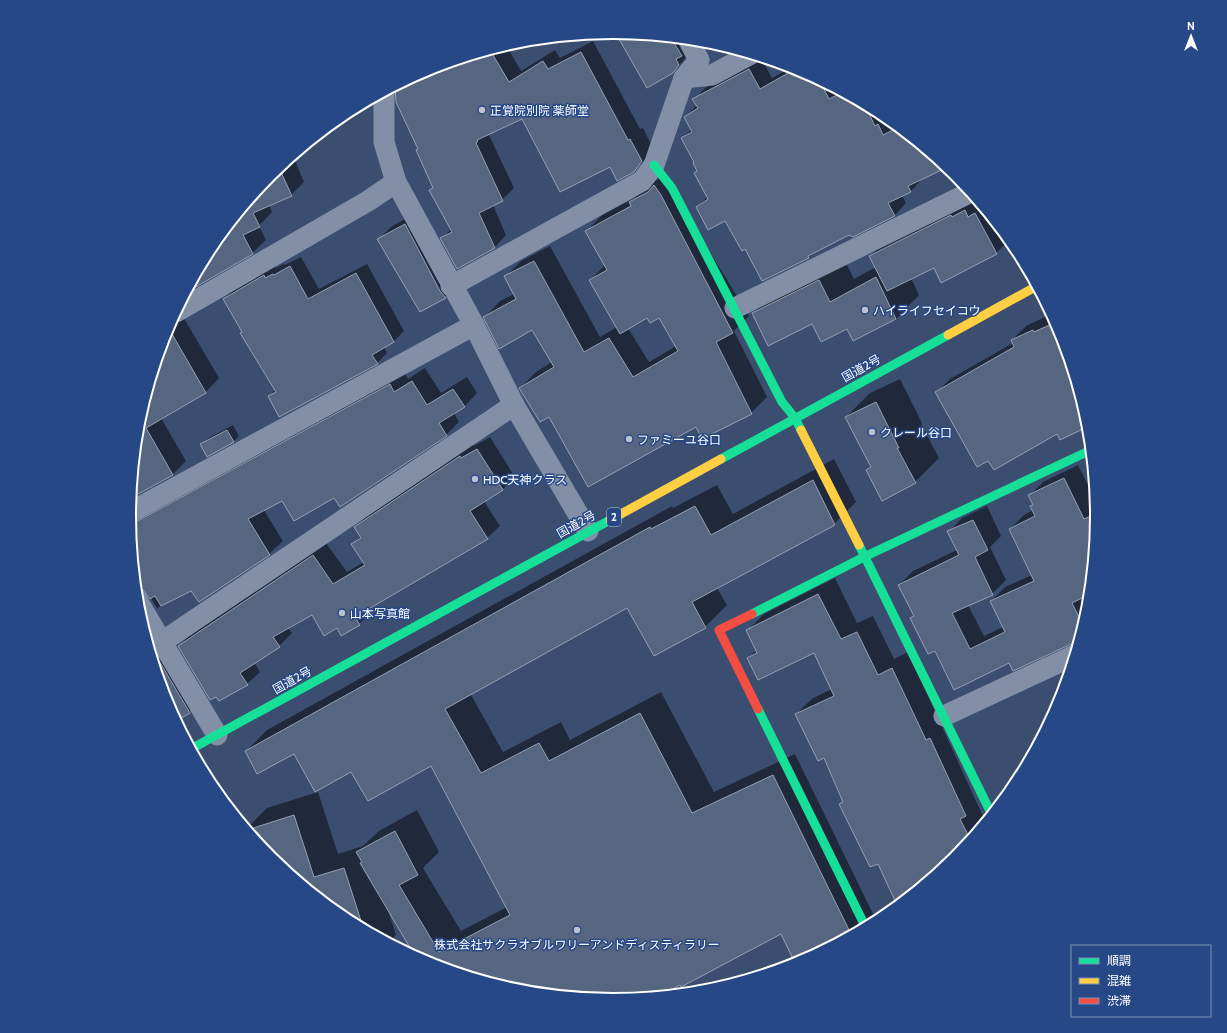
<svg xmlns="http://www.w3.org/2000/svg" width="1227" height="1033" font-family="Cabin,'Noto Sans JP',sans-serif">
  <style>
    .shadow { fill: #0007; fill-rule: evenodd }
    .building { fill: #576680; stroke: #96a0b4 }
    .lines { fill: none; stroke-linecap: round; stroke-linejoin: round }
    .street { stroke: #838fa6; stroke-width: 21 }
    .fast { stroke: #16e098; stroke-width: 9 }
    .slow { stroke: #ffcf43; stroke-width: 9 }
    .jam { stroke: #f24e42; stroke-width: 9 }
    .poi-dot { fill: #bbc1cd; stroke: #264886; stroke-width: 1.5 }
    .labels { text-anchor: middle; dominant-baseline: central; stroke-width: 3; stroke-linejoin: round; paint-order: stroke }
    .shield { fill: #264886; stroke: #bec8db; stroke-width: 1 }
    .shield-label { font-size: 11px; font-weight: bold; fill: #fff }
    .poi-label { font-size: 12px; fill: #fff; stroke: #264886; text-anchor: start }
    .street-label { font-size: 12px; fill: #fff; stroke: #264886 }
    .rim { fill: none; stroke: #fff; stroke-width: 2 }
  </style>
  <rect width="100%" height="100%" fill="#3c4e70"/>
  <g class="shadow">
    <path d="M617 32 691 40 690 53 673 72Z"/>
    <path d="M593 41 640 129 643 128 653 148 646 159 633 171 610 166 522 117 488 133 514 188 502 200 493 205 506 235 495 247 442 239 451 229 431 190 434 187 419 149 397 102 395 87 428 69 506 45 521 71 555 50 560 58Z"/>
    <path d="M761 58 772 78 792 67 799 69 883 114 947 166 922 179 911 191 902 195 906 203 895 215 859 233 857 230 815 251 808 258 746 247 725 219 697 207 708 196 695 173 698 170 695 161 682 138 692 129 685 117 697 105 694 100 705 88Z"/>
    <path d="M293 156 304 182 291 195 269 205 272 212 259 226 266 240 252 253 195 286 193 281 211 247 271 174Z"/>
    <path d="M664 176 749 316 734 331 767 397 751 413 696 425 549 416 520 388 536 372 552 362 533 328 485 317 500 301 514 294 505 277 521 261 550 246 600 337 617 327 590 280 605 265 587 231 602 215 635 198 646 186ZM647 316H660L676 346 649 362 628 328Z"/>
    <path d="M976 199 979 206 982 205 1001 229 1008 242 996 253 934 266 911 278 919 295 896 319 848 328 753 313 776 290 843 257 854 279 876 267 870 256 882 244Z"/>
    <path d="M417 212 457 285 445 297 379 239 391 227Z"/>
    <path d="M301 257 319 289 367 264 404 331 394 341 384 347 387 353 377 363 269 396 275 390 224 299 235 288 274 266 276 268 284 264 285 265Z"/>
    <path d="M178 308 219 378 206 392 161 418 186 461 172 475 131 497 138 422 166 331Z"/>
    <path d="M1047 316 1048 319 1053 317 1061 331 1089 422 1082 428 1057 433 989 460 936 393 950 379 1013 343 1012 340 1026 326Z"/>
    <path d="M425 368 441 393 467 377 477 393 464 407 454 413 459 422 446 435 334 496 282 500 264 510 283 541 269 554 192 589 157 608 148 593 135 580 129 516 404 372 408 379Z"/>
    <path d="M900 379 922 423 921 424 939 458 915 482 867 470 872 466 846 417 870 393Z"/>
    <path d="M233 425 239 436 233 442 201 444 207 439Z"/>
    <path d="M490 437 515 477 502 490 484 501 500 526 487 538 370 608 372 611 359 624 337 627 312 614 288 628 292 633 279 646 254 662 260 672 247 684 179 646 192 633 326 543 347 572 364 562 353 544 361 536 355 527 368 515 473 444 474 446Z"/>
    <path d="M834 459 856 502 834 524 717 588 727 605 705 627 655 655 628 607 470 693 503 752 561 722 570 740 661 692 714 792 795 754 877 922 823 951 821 947 781 933 657 997 613 1001 519 992 428 964 412 956 415 954 388 910 396 935 388 943 344 919 271 859 246 829 267 808 318 792 338 854 363 846 379 831 417 810 439 852 423 868 461 931 507 907 432 765 352 770 295 752 246 751 267 730 672 506 673 508 717 485 733 514Z"/>
    <path d="M1078 465 1097 503 1098 517 1090 593 1089 594 1090 597 1089 611 1080 639 1010 662 935 649 911 618 914 615 899 585 913 571 957 550 949 532 962 518 987 506 1001 536 990 547 1006 580 992 594 968 605 984 636 1003 627 991 601 1005 587 1032 575 1010 529 1024 515 1033 510 1031 506 1033 505 1029 496 1043 482Z"/>
    <path d="M835 578 857 623 873 616 894 659 908 652 986 823 956 859 899 906 879 863 840 804 844 801 824 757 796 714 813 698 832 689 814 651 748 658 757 650 747 631 764 614Z"/>
    <path d="M142 623 203 699 189 712 176 720 166 702Z"/>
  </g>
  <g class="building">
    <path d="M615 32 671 38 682 56 676 59 679 65 673 73 647 88Z"/>
    <path d="M490 50 509 82 543 61 548 69 581 52 628 140 630 139 642 161 634 172 617 181 610 167 560 192 522 119 477 140 478 141 476 143 503 201 479 213 495 248 457 269 440 238 452 232 429 190 433 188 416 150 418 149 396 102 395 87 428 69Z"/>
    <path d="M797 68 819 79 829 99 843 92 864 103 875 126 878 124 883 135 899 127 948 167 908 186 911 192 888 203 895 216 853 237 849 235 808 256 809 258 762 281 745 249 742 251 725 221 708 230 696 207 708 199 694 173 697 171 693 163 694 162 681 138 692 132 684 117 698 108 692 99 749 69 760 89Z"/>
    <path d="M279 168 292 196 253 213 260 227 243 235 253 254 187 292 211 247 271 174Z"/>
    <path d="M654 185 661 195 733 333 716 342 752 414 702 439 696 427 588 487 549 417 540 422 519 388 554 367 532 330 499 349 483 317 516 299 504 276 534 261 584 352 609 338 633 377 678 351 659 318 650 323 647 318 620 334 589 280 607 270 585 231 631 206 629 202 648 192Z"/>
    <path d="M965 210 968 217 975 213 997 254 941 283 934 268 887 291 869 256 951 215 952 217Z"/>
    <path d="M405 224 440 291 446 298 420 312 377 239Z"/>
    <path d="M290 266 308 299 356 273 394 342 372 355 378 364 279 417 268 396 276 392 240 333 242 332 223 299 264 275 265 278 273 274 274 275Z"/>
    <path d="M876 277 896 319 853 341 847 329 821 342 812 324 768 346 752 313 819 280 830 302Z"/>
    <path d="M1056 322 1062 333 1087 417 1079 421 1083 429 1060 440 1057 434 994 470 988 461 977 467 935 392 1014 347 1011 340 1033 330 1034 332Z"/>
    <path d="M168 327 206 393 146 428 173 475 131 498 138 422Z"/>
    <path d="M412 381 427 405 453 389 465 407 439 423 447 436 340 507 334 498 294 521 282 501 248 519 270 555 199 602 191 591 161 606 155 596 150 599 143 590 139 588 135 582 130 525 390 384 394 392Z"/>
    <path d="M876 402 899 448H897L916 483 882 501 866 470 871 467 845 417Z"/>
    <path d="M227 430 234 442 207 457 200 444Z"/>
    <path d="M477 449 503 490 470 511 488 539 355 617 360 625 341 636 337 628 324 636 312 615 273 637 280 647 240 673 248 685 219 701 216 697 210 700 178 646 313 555 333 584 365 565 351 544 361 538 354 527 460 456 461 458Z"/>
    <path d="M1064 478 1084 519 1098 513V517L1090 594 1072 603 1084 627 1080 640 1013 671 1009 663 954 690 935 651 928 654 910 618 914 616 898 585 959 555 947 531 973 520 988 550 975 557 993 595 952 613 970 649 1005 632 990 601 1034 581 1009 529 1035 516 1030 506 1033 505 1028 495Z"/>
    <path d="M813 480 835 525 692 602 706 628 654 656 627 608 445 709 481 773 539 743 549 761 640 713 692 813 773 775 851 934 794 961 781 934 681 987 680 985 658 997 613 1001 519 992 428 964 416 958 360 863 362 862 356 852 395 831 418 875 399 885 439 952 510 915 431 766 368 801 351 772 315 792 294 754 257 774 245 751 650 527 651 529 695 506 711 535Z"/>
    <path d="M818 594 841 639 857 632 878 675 892 668 926 740 930 738 966 816 960 819 971 841 956 859 898 907 878 864 870 867 839 804 843 802 824 758 818 761 795 714 834 696 814 653 758 680 747 658 757 653 746 630Z"/>
    <path d="M158 659 190 713 176 721 166 702 154 661Z"/>
    <path d="M294 815 314 877 344 868 364 930 344 919 271 859 247 830Z"/>
  </g>
  <g class="lines">
    <g class="street">
      <path d="M684 78 712 75 751 54"/>
      <path d="M384 92V142L396 182 474 325 514 405 588 531"/>
      <path d="M451 286 642 181 654 165 684 78 699 60 688 39"/>
      <path d="M735 308 971 192"/>
      <path d="M176 312 368 201 396 182"/>
      <path d="M129 513 474 325"/>
      <path d="M137 600 217 735"/>
      <path d="M150 650 514 405"/>
      <path d="M944 716 1075 655"/>
    </g>
    <g class="fast">
      <path d="M654 165 672 188 782 402 795 418 801 430"/>
      <path d="M721 459 948 335"/>
      <path d="M859 545 992 815"/>
      <path d="M752 614 866 556 1091 450"/>
      <path d="M758 709 866 928"/>
      <path d="M191 749 610 520"/>
    </g>
    <g class="slow">
      <path d="M948 335 1037 286"/>
      <path d="M801 430 859 545"/>
      <path d="M610 520 721 459"/>
    </g>
    <path class="jam" d="M752 614 719 630 758 709"/>
  </g>
  <g class="poi-dot">
    <circle cx="482" cy="110" r="4"/>
    <circle cx="865" cy="310" r="4"/>
    <circle cx="872" cy="432" r="4"/>
    <circle cx="629" cy="439" r="4"/>
    <circle cx="475" cy="479" r="4"/>
    <circle cx="342" cy="613" r="4"/>
    <circle cx="577" cy="930" r="4"/>
  </g>
  <g class="labels">
    <rect class="shield" x="607" y="508" width="14" height="18" rx="3"/>
    <g class="shield-label">
      <text x="614" y="517">2</text>
    </g>
    <g class="poi-label">
      <text x="490" y="110">正覚院別院 薬師堂</text>
      <text x="873" y="310">ハイライフセイコウ</text>
      <text x="880" y="432">クレール谷口</text>
      <text x="637" y="439">ファミーユ谷口</text>
      <text x="483" y="479">HDC天神クラス</text>
      <text x="350" y="613">山本写真館</text>
      <text x="577" y="944" text-anchor="middle">株式会社サクラオブルワリーアンドディスティラリー</text>
    </g>
    <g class="street-label">
      <text transform="translate(861 368) rotate(-29)">国道2号</text>
      <text transform="translate(576 524) rotate(-29)">国道2号</text>
      <text transform="translate(292 680) rotate(-29)">国道2号</text>
    </g>
  </g>
  <path d="M0 0H1227V1033H0ZM136 516a477 477 0 1 1 954 0a477 477 0 1 1-954 0Z" fill="#264886" fill-rule="evenodd"/>
  <path class="rim" d="M136 516a477 477 0 1 1 954 0a477 477 0 1 1-954 0Z"/>
  <rect x="1071" y="945" width="140" height="72" fill="#264886" stroke="#7d91b6"/>
  <rect x="1079" y="958" width="20" height="6" fill="#16e098" stroke="#7d91b6"/>
  <text x="1107" y="965" font-size="12" fill="#ffffff">順調</text>
  <rect x="1079" y="978" width="20" height="6" fill="#ffcf43" stroke="#7d91b6"/>
  <text x="1107" y="985" font-size="12" fill="#ffffff">混雑</text>
  <rect x="1079" y="998" width="20" height="6" fill="#f24e42" stroke="#7d91b6"/>
  <text x="1107" y="1005" font-size="12" fill="#ffffff">渋滞</text>
  <g transform="translate(1191 36)" stroke="#264886" stroke-width="3" paint-order="stroke">
  <path d="M0-3L7 15L0 10L-7 15Z" fill="#ffffff"/>
  <text y="-6" font-size="11" font-weight="bold" text-anchor="middle" fill="#ffffff">N</text>
  </g>
</svg>
